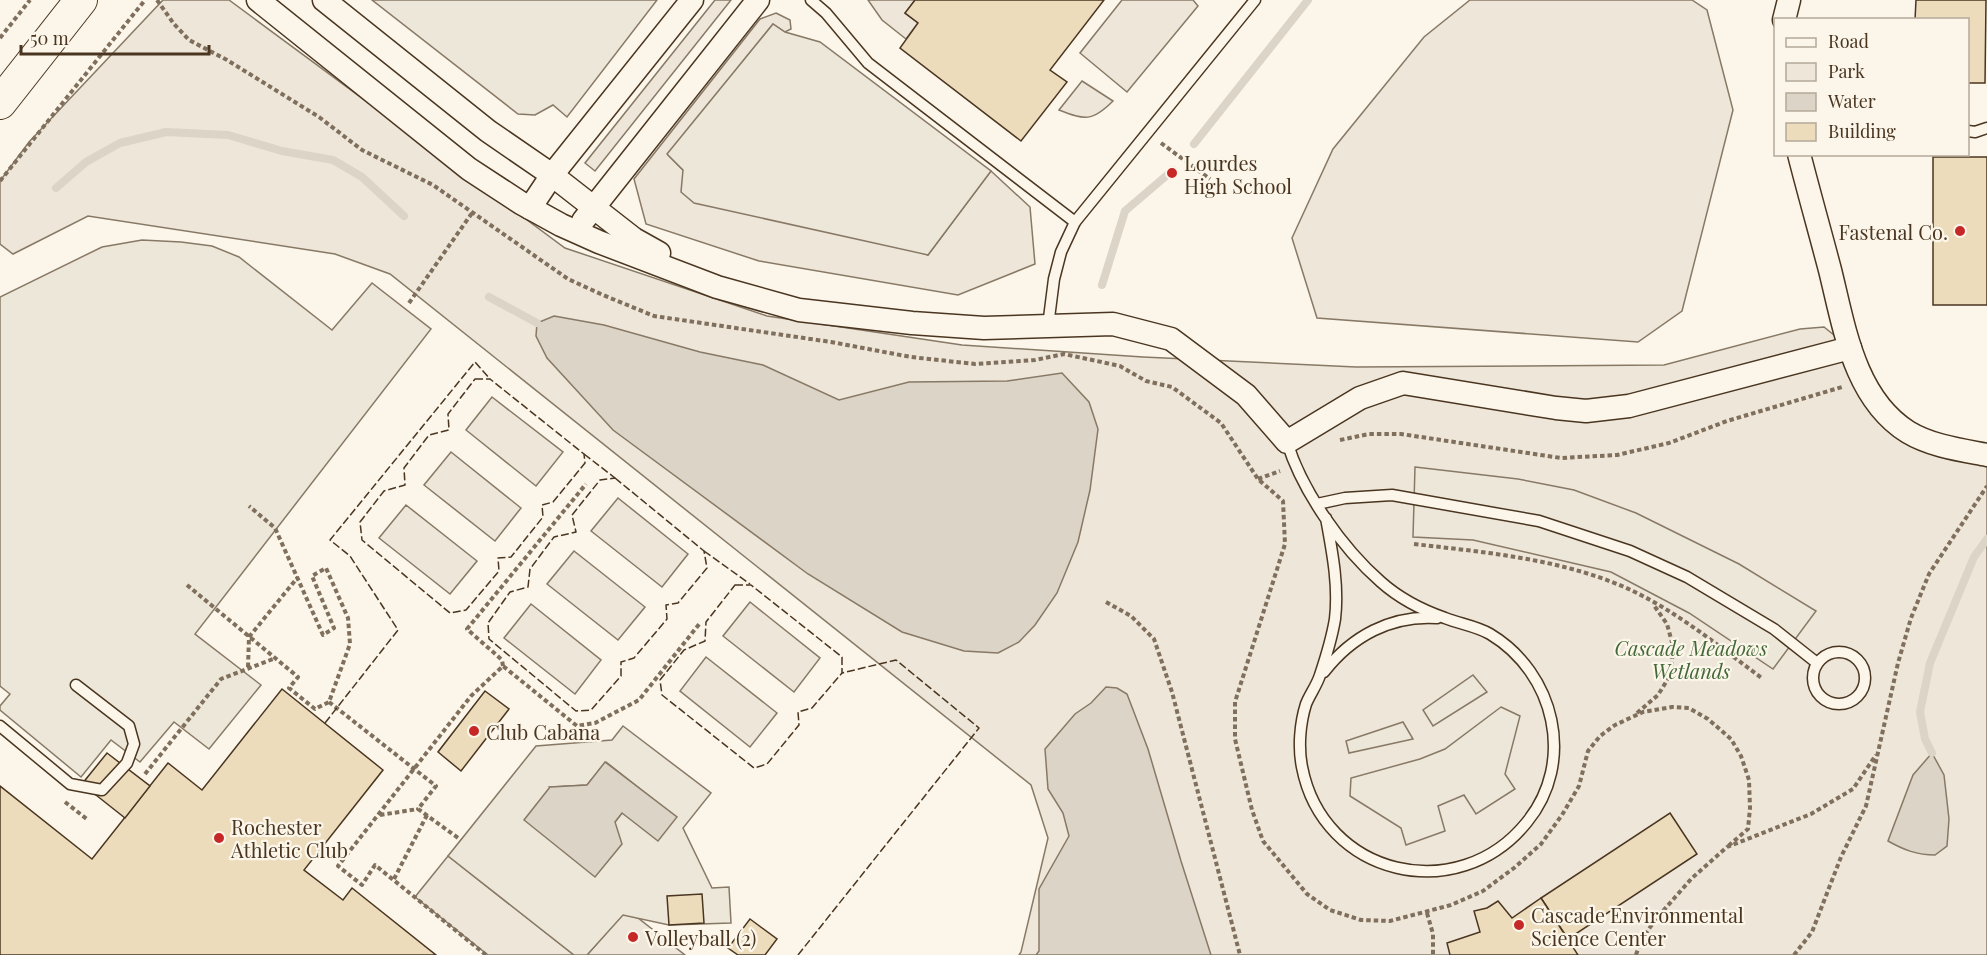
<svg xmlns="http://www.w3.org/2000/svg" width="1987" height="955" font-family="'Playfair Display',serif">
  <style>
    .green { fill: #ede6d9; stroke: #887966; stroke-width: 1.5 }
    .parking { fill: #ede7d9; stroke: #887966; stroke-width: 1.5; fill-rule: evenodd }
    .water { fill: #dcd4c6; stroke: #887966; stroke-width: 1.5 }
    .lines { fill: none; stroke-linecap: round; stroke-linejoin: round }
    .stream { stroke: #dcd4c6; stroke-width: 8 }
    .building { fill: #ecdcbc; stroke: #4a3520; stroke-width: 1.5 }
    .lane-casing { stroke: #4a3520; stroke-width: 13 }
    .street-casing { stroke: #4a3520; stroke-width: 25 }
    .secondary-casing { stroke: #4a3520; stroke-width: 34 }
    .path { stroke: #7f6f5c; stroke-width: 4; stroke-dasharray: 4.5 3; stroke-linecap: butt }
    .lane { stroke: #fbf6e9; stroke-width: 10 }
    .street { stroke: #fbf6e9; stroke-width: 22 }
    .secondary { stroke: #fbf6e9; stroke-width: 32 }
    .fence { stroke: #4a3520; stroke-width: 1.5; stroke-dasharray: 8 3; stroke-linecap: butt }
    .poi-dot { fill: #c62828; stroke: #fbf6e9; stroke-width: 2 }
    .labels { text-anchor: middle; dominant-baseline: central; stroke-width: 4.5; stroke-linejoin: round; paint-order: stroke }
    .poi-label { font-size: 20px; fill: #4a3520; stroke: #fbf6e9; text-anchor: start }
    .park-label { font-size: 20px; font-style: italic; fill: #436837; stroke: #fbf6e9 }
  </style>
  <rect width="100%" height="100%" fill="#fbf6e9"/>
  <g class="green">
    <path d="M163 0H229L565 248 767 316 962 345 1143 357 1356 367 1664 365 1800 329 1824 327 1850 348 1896 423 1987 455V955H1019L1021 952 1048 838 1031 785 390 274 335 254 88 216 13 254 0 244V181L29 142Z"/>
    <path d="M715 0H731L595 171 585 163Z"/>
    <path d="M868 0H915L905 13 918 23 906 39 882 20Z"/>
    <path d="M1122 0H1193L1198 6 1127 92 1080 53Z"/>
    <path d="M1470 0H1692L1707 10 1733 110 1682 311 1638 342 1317 318 1292 238 1333 149 1424 37Z"/>
    <path d="M776 13 790 20 791 29 785 32 773 24 668 155 683 170 928 255 991 171 1030 207 1035 264 958 295 759 261 646 224 634 179 760 19Z"/>
    <path d="M1082 81 1113 101C1092 122 1085 120 1059 110Z"/>
    <path d="M492 397 563 452 536 486 466 430Z"/>
    <path d="M451 452 521 508 495 541 424 485Z"/>
    <path d="M618 498 688 554 662 587 591 531Z"/>
    <path d="M406 505 477 561 450 594 379 538Z"/>
    <path d="M574 551 645 607 618 640 547 584Z"/>
    <path d="M750 602 820 658 794 692 723 636Z"/>
    <path d="M531 604 601 660 575 694 504 638Z"/>
    <path d="M706 657 777 713 750 747 680 691Z"/>
    <path d="M448 856 574 955H488L415 897Z"/>
    <path d="M623 914 638 918 685 955H587Z"/>
  </g>
  <g class="parking">
    <path d="M372 0H657L567 117 553 105 535 115 518 114Z"/>
    <path d="M773 24 785 32 820 42 991 171 928 255 694 203 681 192 683 170 667 154Z"/>
    <path d="M142 240 181 242 212 246 239 257 332 330 372 283 431 329 195 634 261 685 209 749 174 722 140 762 111 740 81 777 0 710V706L10 694 0 686V297L102 247Z"/>
    <path d="M1415 467 1518 479 1574 490 1636 513 1739 564 1816 611 1773 669 1689 613 1611 572 1473 540 1413 537Z"/>
    <path d="M1473 675 1487 692 1433 726 1423 710Z"/>
    <path d="M1501 707 1520 716 1505 774 1515 789 1476 814 1464 795 1438 806 1445 831 1406 845 1401 828 1350 796 1351 778 1420 759 1445 749Z"/>
    <path d="M1403 722 1413 739 1349 753 1346 741Z"/>
    <path d="M623 726 711 793 683 828 712 888 729 887 731 923 669 925 623 915 587 955H574L448 856 536 746 612 740ZM606 762 676 817H677L622 813 615 822 550 787 587 785Z"/>
  </g>
  <g class="water">
    <path d="M554 316 604 325 700 352 763 365 839 400 909 382 1007 381 1062 373 1089 402 1098 429 1090 490 1078 542 1057 593 1035 625 1019 642 998 653 964 651 902 632 808 574 613 430 547 358 536 336 537 323Z"/>
    <path d="M1106 687 1117 688 1127 694 1148 749 1181 861 1211 955H1036L1039 951V889L1069 836 1063 813 1048 789 1045 749 1075 714 1091 703Z"/>
    <path d="M1932 753 1944 775 1949 819 1947 846 1935 855C1917 855 1904 850 1888 841L1913 775Z"/>
    <path d="M605 762 677 817 658 841 622 813 615 822 622 844 595 877 524 820 550 787 587 785Z"/>
  </g>
  <g class="lines">
    <g class="stream">
      <path d="M1194 144 1308 0"/>
      <path d="M56 188 86 162 120 143 166 132 228 135 282 151 333 160 362 177 404 216"/>
      <path d="M1102 285 1125 211 1173 170"/>
      <path d="M489 297 537 323"/>
      <path d="M1932 753 1925 739 1920 712 1930 663 1974 557 1987 539"/>
    </g>
  </g>
  <g class="building">
    <path d="M915 0H1104L1050 70 1067 82 1021 141 900 48 918 23 905 13Z"/>
    <path d="M1916 0H1986L1985 83H1968V20H1915Z"/>
    <rect x="1933" y="157" width="54" height="148"/>
    <path d="M282 689 383 770 304 870 343 900 352 888 436 955H0V786L92 859 168 763 202 790Z"/>
    <path d="M485 691 509 709 461 771 438 752Z"/>
    <path d="M107 753 150 786 125 818 82 784Z"/>
    <path d="M1670 813 1697 854 1568 939 1541 898Z"/>
    <path d="M702 894 704 923 669 925 667 896Z"/>
    <path d="M1541 898 1578 955H1450L1447 943 1480 932 1474 911 1487 908 1498 901 1512 918Z"/>
    <path d="M750 919 777 939 765 955H738L728 948Z"/>
  </g>
  <g class="lines">
    <g class="lane-casing">
      <g id="lane">
        <path d="M811 0 826 13 868 63 1075 222"/>
        <path d="M1968 131 1975 132 1987 128"/>
        <path d="M1048 326 1054 279 1061 252 1075 222 1255 0"/>
        <path d="M1287 442C1302 491 1342 548 1381 582 1399 598 1422 610 1445 618 1460 624 1476 626 1490 634 1555 673 1576 762 1527 822 1458 908 1323 876 1302 767 1298 747 1300 723 1306 704 1310 694 1317 685 1320 675 1326 657 1332 637 1335 619 1339 585 1332 551 1326 518"/>
        <path d="M1317 504 1345 498 1392 495 1539 521 1630 551 1687 577 1774 629 1817 663"/>
        <circle cx="1839" cy="678" r="26"/>
        <path d="M1324 672C1352 636 1391 615 1437 618"/>
        <path d="M0 726 70 784 102 790 127 763 134 744 129 726 76 685"/>
      </g>
    </g>
    <g class="street-casing">
      <g id="street">
        <path d="M258 0 469 169 521 203 561 225 599 242 717 287 799 310 912 323 984 328 1113 324 1171 339 1246 395 1287 442 1360 398 1403 383 1556 408 1586 411 1629 406 1850 348"/>
        <path d="M324 0 488 131 552 175 634 239 659 253"/>
        <path d="M1784 20 1789 0"/>
        <path d="M1799 154C1809 193 1820 232 1830 270 1844 326 1854 398 1908 432 1931 446 1961 450 1987 455"/>
        <path d="M530 208 552 175 692 0"/>
        <path d="M583 221 758 0"/>
      </g>
    </g>
    <g class="secondary-casing">
      <path id="secondary" d="M0 103 81 0"/>
    </g>
    <g class="path">
      <path d="M157 0 174 24 189 40 227 60 319 117 362 150 433 185 568 279 603 295 654 316 831 342 911 357 975 364 1035 360 1064 354 1120 366 1146 381 1172 387 1221 423 1258 479 1283 501 1285 544 1235 702V739L1252 810 1263 841 1307 894 1330 910 1361 920 1390 921 1451 905 1483 891 1514 868 1541 844 1562 815 1579 786 1588 751 1600 736 1615 725 1643 712 1672 707 1689 708 1708 719 1731 739 1741 756 1749 780 1750 808 1748 829 1727 847"/>
      <path d="M0 38 30 0"/>
      <path d="M1161 143 1210 179"/>
      <path d="M0 181 145 0"/>
      <path d="M409 303 472 213"/>
      <path d="M1340 440 1369 434H1401L1561 458 1617 455 1669 443 1727 421 1842 387"/>
      <path d="M1258 479 1280 471"/>
      <path d="M1414 544C1482 552 1553 558 1617 584 1671 606 1717 645 1763 679"/>
      <path d="M187 585 298 677 289 688 315 709 329 702 350 644 348 618 326 568 312 576 334 628 323 635 275 528 249 506"/>
      <path d="M1106 602 1131 616 1154 639 1172 692 1240 955"/>
      <path d="M503 666 502 660 467 629 586 484"/>
      <path d="M248 667 249 637 298 577"/>
      <path d="M329 702 436 786 418 809 461 840"/>
      <path d="M1637 713 1658 695 1671 674 1673 646 1667 624 1653 604"/>
      <path d="M145 774 221 679 273 659"/>
      <path d="M65 802 88 820"/>
      <path d="M380 815 418 809"/>
      <path d="M394 879 427 815"/>
      <path d="M1427 913 1433 934V955"/>
      <path d="M486 955 375 865 362 885 338 866 471 696 503 666 577 726 595 723 639 700 700 623"/>
      <path d="M1636 955 1641 940 1656 919 1692 878 1727 847 1811 814 1853 789 1876 755"/>
      <path d="M1794 955 1812 932 1841 857 1866 806 1898 663 1911 618 1929 574 1987 486"/>
    </g>
    <use href="#lane" class="lane"/>
    <use href="#street" class="street"/>
    <use href="#secondary" class="secondary"/>
    <g class="fence">
      <path d="M475 379H490L584 454 585 463 553 502 542 505 543 517 511 557 498 558 499 571 466 610 450 613 362 540 360 522 384 491 405 485 404 468 429 435 449 430 448 414Z"/>
      <path d="M584 454 615 478"/>
      <path d="M615 478 704 551 707 568 678 603 666 605 667 619 634 658 621 662V676L591 710 576 711 489 639 488 623 510 592 528 587 530 569 554 537 576 532 572 515 600 480Z"/>
      <path d="M704 551 750 584"/>
      <path d="M735 585H751L842 657V673L812 708 798 712 799 725 767 764 754 768 662 695 660 680 684 650 705 641 706 622Z"/>
      <path d="M325 723 398 630 350 556 330 540 475 362 490 379"/>
      <path d="M798 955 979 728 896 660 842 673"/>
    </g>
  </g>
  <g class="poi-dot">
    <circle cx="1172" cy="173" r="6"/>
    <circle cx="1960" cy="231" r="6"/>
    <circle cx="474" cy="731" r="6"/>
    <circle cx="219" cy="838" r="6"/>
    <circle cx="1519" cy="925" r="6"/>
    <circle cx="633" cy="937" r="6"/>
  </g>
  <g class="labels">
    <g class="poi-label">
      <text x="1184" y="162">Lourdes<tspan x="1184" dy="23">High School</tspan></text>
      <text x="1948" y="231" text-anchor="end">Fastenal Co.</text>
      <text x="486" y="731">Club Cabana</text>
      <text x="231" y="826">Rochester<tspan x="231" dy="23">Athletic Club</tspan></text>
      <text x="1531" y="914">Cascade Environmental<tspan x="1531" dy="23">Science Center</tspan></text>
      <text x="645" y="937">Volleyball (2)</text>
    </g>
    <g class="park-label">
      <text x="1691" y="647">Cascade Meadows<tspan x="1691" dy="23">Wetlands</tspan></text>
    </g>
  </g>
  <rect x="1774" y="18" width="195" height="138" fill="#fbf6e9" stroke="#b4a999" stroke-width="1.5"/>
  <rect x="1786" y="38" width="30" height="9" fill="#fbf6e9" stroke="#b4a999" stroke-width="1.5"/>
  <text x="1828" y="48" font-size="18" fill="#4a3520">Road</text>
  <rect x="1786" y="63" width="30" height="18" fill="#ede6d9" stroke="#b4a999" stroke-width="1.5"/>
  <text x="1828" y="78" font-size="18" fill="#4a3520">Park</text>
  <rect x="1786" y="93" width="30" height="18" fill="#dcd4c6" stroke="#b4a999" stroke-width="1.5"/>
  <text x="1828" y="108" font-size="18" fill="#4a3520">Water</text>
  <rect x="1786" y="123" width="30" height="18" fill="#ecdcbc" stroke="#b4a999" stroke-width="1.5"/>
  <text x="1828" y="138" font-size="18" fill="#4a3520">Building</text>
  <path d="M21 45v9h188v-9" fill="none" stroke="#4a3520" stroke-width="3"/>
  <text x="30" y="45" font-size="18" fill="#4a3520" stroke="#fbf6e9" stroke-width="4.5" paint-order="stroke">50 m</text>
</svg>
